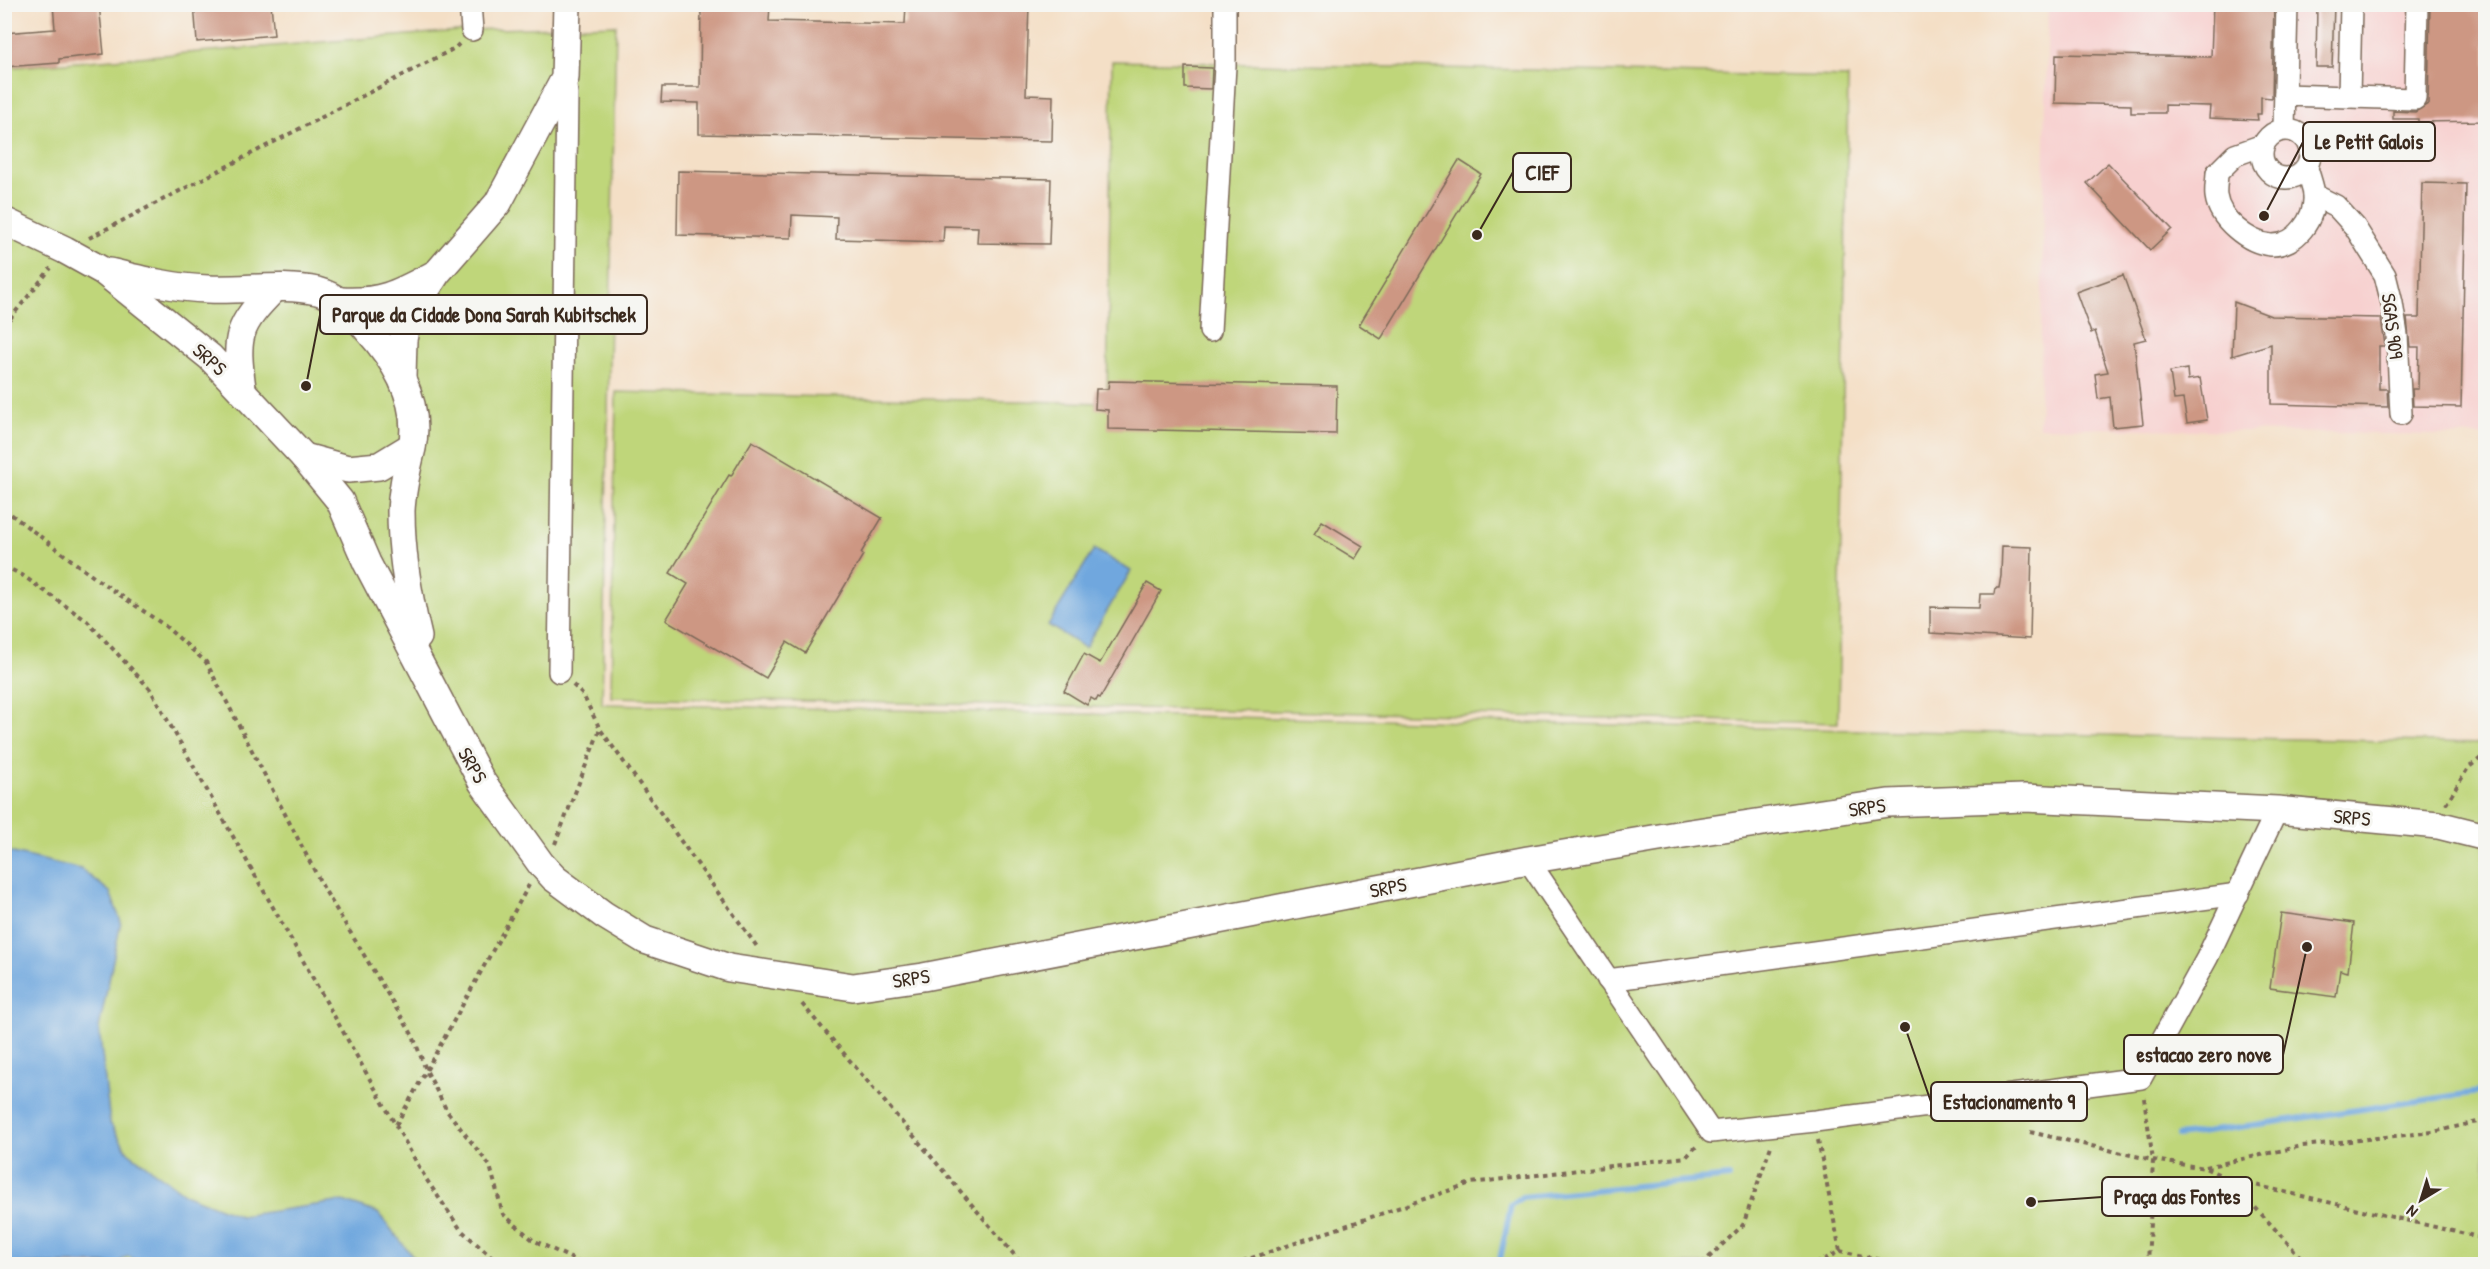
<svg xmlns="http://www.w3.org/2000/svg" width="2490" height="1269" font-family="'Patrick Hand',sans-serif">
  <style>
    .built { fill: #f7d0cf }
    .green { fill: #bfd67a; stroke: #7d804c; stroke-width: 1.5 }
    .water { fill: #70a7de; stroke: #56687e; stroke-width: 1.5 }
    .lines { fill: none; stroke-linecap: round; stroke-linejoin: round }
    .stream { stroke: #70a7de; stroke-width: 6 }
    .building { fill: #cd9783 }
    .minor-casing { stroke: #7c6959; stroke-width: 24 }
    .major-casing { stroke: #7c6959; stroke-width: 30 }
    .path { stroke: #7c6959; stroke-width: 4; stroke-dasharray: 4.5 4.5; stroke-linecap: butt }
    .minor { stroke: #fff; stroke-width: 21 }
    .major { stroke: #fff; stroke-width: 27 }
    .labels { text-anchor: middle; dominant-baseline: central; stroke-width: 6; stroke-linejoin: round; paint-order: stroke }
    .street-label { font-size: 20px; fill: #3b2a1e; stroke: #f6f6f2 }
    .leader { fill: none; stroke: #3b2a1e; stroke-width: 2 }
    .callout-dot { fill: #3b2a1e; stroke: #f6f6f2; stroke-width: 2 }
    .callout { fill: #f6f6f2; stroke: #3b2a1e; stroke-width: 2 }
    .callout-label { font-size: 21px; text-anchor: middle; font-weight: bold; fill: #3b2a1e }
  </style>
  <rect width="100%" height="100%" fill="#f6f6f2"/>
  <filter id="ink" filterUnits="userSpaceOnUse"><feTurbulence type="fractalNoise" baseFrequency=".0167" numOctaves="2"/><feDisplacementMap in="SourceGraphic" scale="12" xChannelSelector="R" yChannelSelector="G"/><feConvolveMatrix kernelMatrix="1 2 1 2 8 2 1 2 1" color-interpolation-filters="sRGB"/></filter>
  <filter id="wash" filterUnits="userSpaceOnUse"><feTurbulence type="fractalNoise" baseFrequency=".008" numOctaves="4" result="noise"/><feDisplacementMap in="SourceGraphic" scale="24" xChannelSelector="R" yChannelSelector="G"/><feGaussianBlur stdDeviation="1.35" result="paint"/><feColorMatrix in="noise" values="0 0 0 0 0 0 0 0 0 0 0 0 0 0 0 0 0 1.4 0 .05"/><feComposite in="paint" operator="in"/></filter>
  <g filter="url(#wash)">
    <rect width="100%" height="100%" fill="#f4dfc6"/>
    <path class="built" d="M2048 5H2485V436L2039 427Z"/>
    <g class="green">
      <path d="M1893 5H1978V11L1893 8Z"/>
      <path d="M616 25 602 704 2485 743V1264H5L4 68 470 30Z"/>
      <path d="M1112 61 1848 77 1838 723 611 697 616 392 1107 403Z"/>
    </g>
    <g class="water">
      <path d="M1094 549 1131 571 1085 648 1048 625Z"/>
      <path d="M5 851 81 869 110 892 121 922 99 1028 110 1123 128 1152 187 1195 240 1216 343 1201 378 1213 419 1264H141L128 1256 116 1264H5Z"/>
    </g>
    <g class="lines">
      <g class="stream">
        <path d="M2178 1136 2486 1091"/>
        <path d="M1499 1264 1511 1205 1522 1197 1729 1177"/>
      </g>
    </g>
    <g id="blocks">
      <g class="building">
        <path d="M53 4H99L104 54 59 59V63L4 67V33L55 29Z"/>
        <path d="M194 4H271L274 35 197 42Z"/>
        <path d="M701 4H770L769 21 905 24 906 4H1029L1026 95 1053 96 1052 141 699 134V103L661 102 662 87H700Z"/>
        <path d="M2213 4H2274L2272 98 2261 97V114H2257L2258 120 2209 118 2210 106 2165 105V113H2131V105L2055 103 2056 54 2211 57Z"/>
        <path d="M2317 4H2334L2332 67H2316Z"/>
        <path d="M2430 4H2486V121L2418 122V119H2393V111L2415 112 2428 104Z"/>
        <path d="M1185 67 1212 68 1211 89 1185 88Z"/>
        <path d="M1459 160 1481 174 1381 339 1359 325Z"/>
        <path d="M2108 163 2172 229 2150 250 2087 183Z"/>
        <path d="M678 171 1051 179 1049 244 977 243 978 227 944 226 943 242 836 239 837 217 792 215 791 238 677 235Z"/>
        <path d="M2422 183 2466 184 2461 407 2413 406 2412 389H2418L2419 347H2410L2407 318H2419Z"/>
        <path d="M2123 275 2146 339 2134 342 2143 424 2113 427 2110 397 2098 399 2095 374 2108 372 2095 331 2091 333 2076 292Z"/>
        <path d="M2234 302 2271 316 2381 318 2385 346H2379V389H2387L2388 407 2271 404V344L2232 356Z"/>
        <path d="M2187 369 2188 380 2200 378 2207 420 2187 423 2183 399 2174 400 2170 372Z"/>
        <path d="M1109 381 1337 386 1336 434 1108 429V410L1095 409 1096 389H1108Z"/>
        <path d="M752 441 882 518 861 553 863 555 805 653 787 642 766 678 666 620 688 584 670 573 729 475 731 476Z"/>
        <path d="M1322 521 1363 546 1355 559 1314 534Z"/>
        <path d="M2002 546 2032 547 2030 639 1930 633V607L1979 608 1980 594H1995L1996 588H1999L2001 576Z"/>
        <path d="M1147 583 1161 591 1100 698 1098 697 1096 701 1091 698 1087 705 1064 691 1084 654 1100 663Z"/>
        <path d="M2281 913 2354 923 2348 972 2340 970 2336 997 2270 988Z"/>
      </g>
    </g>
  </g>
  <g filter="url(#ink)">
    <use href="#blocks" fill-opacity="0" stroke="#7c6959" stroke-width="1.5"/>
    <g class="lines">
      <g class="minor-casing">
        <g id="minor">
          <path d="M470 4 472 30"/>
          <path d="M2285 95 2415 99 2417 4"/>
          <path d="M2349 97 2351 4"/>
          <path d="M2284 129 2287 4"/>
          <circle cx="2286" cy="154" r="24"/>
          <path d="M2263 145 2235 155 2217 173C2217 180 2215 189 2216 196 2219 219 2248 243 2271 245 2296 246 2316 218 2314 194 2313 186 2309 176 2307 168"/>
          <path d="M2314 195 2336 206 2355 227 2385 275 2392 303 2397 335 2401 414"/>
          <path d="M1210 331 1225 66V4"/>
          <path d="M559 672 567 94 565 78"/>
          <path d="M1528 860 1711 1132 1815 1121 2141 1078 2207 958 2277 810"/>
          <path d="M1608 980 2238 894"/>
        </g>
      </g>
      <g class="major-casing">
        <g id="major">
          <path d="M4 221 65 250 103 271 210 357 304 457 340 501 367 563 482 782 541 864 554 878 604 915 645 940 729 968 853 987 923 977 1528 860 1677 835 1888 803 2024 798 2277 810 2438 825 2486 837"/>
          <path d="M110 272C142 280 175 288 208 289 245 291 282 283 317 291 340 297 352 312 367 329 396 361 421 403 412 448 407 469 402 488 401 511 401 554 408 595 418 637"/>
          <path d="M342 301C382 303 399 293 433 275"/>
          <path d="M402 377 403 340 407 319 437 273 498 203 565 78 567 4"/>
          <path d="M242 388C235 336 237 326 274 289"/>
          <path d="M304 457 348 469 379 466 412 446"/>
        </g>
      </g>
      <g class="path">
        <path d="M89 238 455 48 459 44"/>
        <path d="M4 326 51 268"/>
        <path d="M4 509 95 578 164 625 206 662 324 889 413 1036 426 1070 447 1111 490 1166 503 1214 533 1240 583 1264"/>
        <path d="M4 566 22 575 87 621 150 689 426 1179 461 1230 499 1264"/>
        <path d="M573 685 583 695 600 729 758 948"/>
        <path d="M2446 804 2468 768 2486 754"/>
        <path d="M555 844 600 729"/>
        <path d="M802 1004 1022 1264"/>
        <path d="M2144 1098 2153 1160 2148 1264"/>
        <path d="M396 1125 529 885"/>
        <path d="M2030 1132 2153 1160 2205 1168 2229 1179 2478 1237"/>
        <path d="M1818 1140 1840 1251"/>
        <path d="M2206 1167 2302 1146 2433 1132 2486 1120"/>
        <path d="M2231 1181 2307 1264"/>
        <path d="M1234 1264 1471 1183 1686 1157 1696 1147"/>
        <path d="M1702 1264 1743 1225 1771 1146"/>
        <path d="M1816 1264 1840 1251 1901 1264"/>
      </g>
      <use href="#minor" class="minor"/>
      <use href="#major" class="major"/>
    </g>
  </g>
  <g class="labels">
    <g class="street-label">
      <text transform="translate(2393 326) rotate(83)">SGAS 909</text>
      <text transform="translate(210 359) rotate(42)">SRPS</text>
      <text transform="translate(473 765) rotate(60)">SRPS</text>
      <text transform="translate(1867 807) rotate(-8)">SRPS</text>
      <text transform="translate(2352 817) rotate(5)">SRPS</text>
      <text transform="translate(1388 887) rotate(-11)">SRPS</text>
      <text transform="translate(911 978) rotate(-9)">SRPS</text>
    </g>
  </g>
  <path class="leader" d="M2264 216L2303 142M1477 235L1513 172M306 386L320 315M2307 947L2283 1055M1905 1027L1931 1102M2031 1202L2102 1197"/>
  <g class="callout-dot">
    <circle cx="2264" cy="216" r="6"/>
    <circle cx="1477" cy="235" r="6"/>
    <circle cx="306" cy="386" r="6"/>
    <circle cx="2307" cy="947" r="6"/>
    <circle cx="1905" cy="1027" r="6"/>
    <circle cx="2031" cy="1202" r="6"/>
  </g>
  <g class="callout">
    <rect x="2303" y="122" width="132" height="39" rx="6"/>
    <rect x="1513" y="153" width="58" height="39" rx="6"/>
    <rect x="320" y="295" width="327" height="39" rx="6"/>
    <rect x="2124" y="1035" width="159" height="39" rx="6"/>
    <rect x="1931" y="1082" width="156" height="39" rx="6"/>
    <rect x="2102" y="1177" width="150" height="39" rx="6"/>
  </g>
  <g class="callout-label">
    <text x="2369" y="149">Le Petit Galois</text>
    <text x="1542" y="180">CIEF</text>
    <text x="484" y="322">Parque da Cidade Dona Sarah Kubitschek</text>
    <text x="2204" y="1062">estacao zero nove</text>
    <text x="2009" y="1109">Estacionamento 9</text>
    <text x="2177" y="1204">Praça das Fontes</text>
  </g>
  <rect width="2490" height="1269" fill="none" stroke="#f6f6f2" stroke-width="24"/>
  <g transform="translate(2421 1200) rotate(218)" stroke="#f6f6f2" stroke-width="4.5" paint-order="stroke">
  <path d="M0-4.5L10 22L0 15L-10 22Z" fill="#3b2a1e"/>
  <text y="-9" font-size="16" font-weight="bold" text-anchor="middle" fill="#3b2a1e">N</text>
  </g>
</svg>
